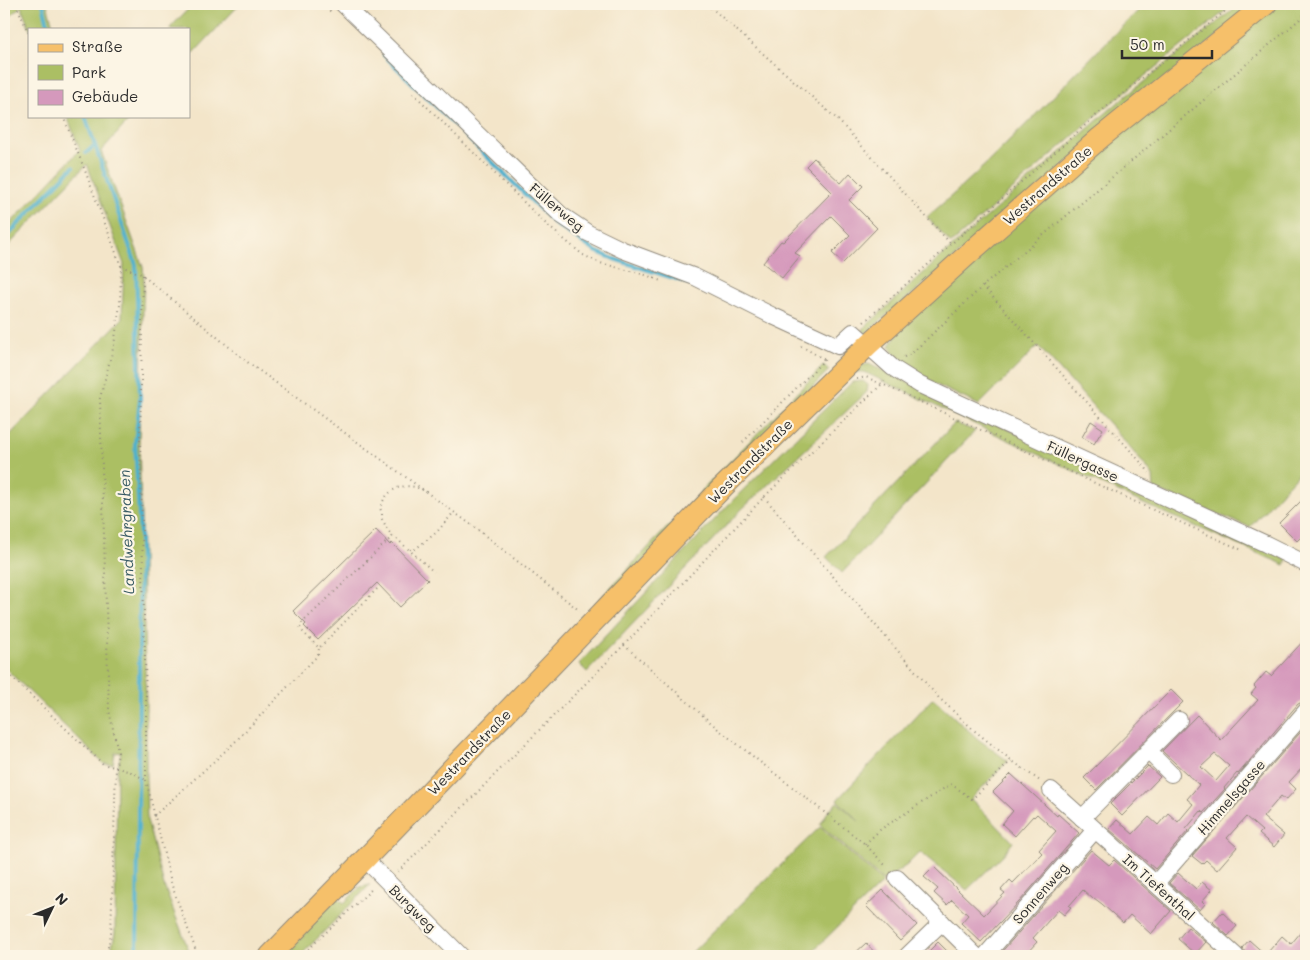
<svg xmlns="http://www.w3.org/2000/svg" width="1310" height="960" font-family="Mali,sans-serif">
  <style>
    .green { fill: #abbf64; stroke: #6b7548 }
    .lines { fill: none; stroke-linecap: round; stroke-linejoin: round }
    .stream { stroke: #4eb0cd; stroke-width: 4 }
    .building { fill: #d599bc; fill-rule: evenodd }
    .minor-casing { stroke: #8f887a; stroke-width: 18 }
    .major-casing { stroke: #8f887a; stroke-width: 23 }
    .path { stroke: #8f887a; stroke-width: 2; stroke-dasharray: 1 4; stroke-linecap: butt }
    .minor { stroke: #fff; stroke-width: 16 }
    .major { stroke: #f6c06b; stroke-width: 21 }
    .labels { text-anchor: middle; dominant-baseline: central; stroke-width: 4.5; stroke-linejoin: round; paint-order: stroke }
    .street-label { font-size: 14px; fill: #2b2b2b; stroke: #fcf5e5 }
    .water-label { font-size: 15px; font-style: italic; fill: #375a64; stroke: #fcf5e5 }
  </style>
  <rect width="100%" height="100%" fill="#fcf5e5"/>
  <filter id="ink" filterUnits="userSpaceOnUse"><feTurbulence type="fractalNoise" baseFrequency=".02" numOctaves="2"/><feDisplacementMap in="SourceGraphic" scale="10" xChannelSelector="R" yChannelSelector="G"/><feConvolveMatrix kernelMatrix="1 2 1 2 8 2 1 2 1" color-interpolation-filters="sRGB"/></filter>
  <filter id="wash" filterUnits="userSpaceOnUse"><feTurbulence type="fractalNoise" baseFrequency=".0096" numOctaves="4" result="noise"/><feDisplacementMap in="SourceGraphic" scale="20" xChannelSelector="R" yChannelSelector="G"/><feGaussianBlur stdDeviation="1.12" result="paint"/><feColorMatrix in="noise" values="0 0 0 0 0 0 0 0 0 0 0 0 0 0 0 0 0 1.4 0 .05"/><feComposite in="paint" operator="in"/></filter>
  <g filter="url(#wash)">
    <rect width="100%" height="100%" fill="#f3e5c9"/>
    <g class="green">
      <path d="M4 4H47L54 29H30L21 6 4 23Z"/>
      <path d="M193 4H240L189 58V29H169Z"/>
      <path d="M1145 4H1234L1099 113 951 244 927 217C1005 152 1072 74 1145 4Z"/>
      <path d="M1240 4H1255L866 333 863 332 864 328 942 256 1115 105Z"/>
      <path d="M1276 4H1306V465L1250 527 1154 489 1153 476 1147 468 1114 429 1038 346 979 405 924 379 898 363 890 346 900 328 972 258Z"/>
      <path d="M67 116H133L101 151 143 267 144 279 139 438 146 704V780L147 820 164 886 191 956H110L115 933 117 771 121 752 115 753 113 764H104L4 667V441L122 319 124 264 87 164 4 250V230L80 150Z"/>
      <path d="M869 364 1287 560 1285 565 1144 504 864 372H857L847 376 860 365Z"/>
      <path d="M824 365 829 370 594 611 591 608 715 477Z"/>
      <path d="M863 381 868 385 867 392 742 509 587 672 579 664 732 501 852 382Z"/>
      <path d="M955 423 975 431 842 573 826 557Z"/>
      <path d="M933 698 978 739 1008 761 971 799 1013 842 1003 855 967 890 920 852 907 865 884 881 820 825 827 813 837 802 859 821 837 800Z"/>
      <path d="M820 827 883 882 808 956H688Z"/>
      <path d="M370 885 300 956H279L337 897 344 903 360 887Z"/>
    </g>
    <g class="lines">
      <g class="stream">
        <path d="M43 4 49 29"/>
        <path d="M384 55 555 224 595 251 614 259 689 283"/>
        <path d="M85 116 136 265 140 399 135 443 140 537 137 956"/>
        <path d="M86 153 95 145"/>
        <path d="M4 239 73 167"/>
      </g>
    </g>
    <g id="blocks">
      <g class="building">
        <path d="M814 158 841 183 850 173 863 186 849 200 877 228 843 263 832 253 850 235 831 216 795 253 800 256 782 278 763 263 781 241 783 242 832 192 806 166Z"/>
        <path d="M1091 421 1103 429 1094 444 1082 437Z"/>
        <path d="M1306 496V532L1297 541 1279 523Z"/>
        <path d="M376 530 390 545 392 543 428 580 400 607 377 583 318 640 304 626 306 624 293 611Z"/>
        <path d="M1306 638V701L1302 702 1298 704 1238 774 1237 773 1224 788 1225 789 1203 813 1201 811 1186 829 1188 831 1155 869 1109 829 1117 820 1133 834 1149 817 1158 825 1168 813 1178 822 1193 804 1187 799 1199 785 1162 751 1197 715 1221 740 1258 700 1251 694 1256 688 1254 686 1266 672 1271 676ZM1215 754 1229 766 1216 781 1201 767Z"/>
        <path d="M1171 690 1183 702 1096 790 1084 778Z"/>
        <path d="M1306 726V764L1289 782 1296 789 1286 800 1281 796 1263 817 1284 835 1274 847 1259 834 1262 831 1246 817 1227 838 1237 847 1217 870 1206 860 1202 864 1192 856Z"/>
        <path d="M1148 766 1160 777 1122 816 1110 804Z"/>
        <path d="M1011 774 1057 816 1058 814 1079 833 1020 901 981 942 961 923 968 915 952 900 947 905 934 893 938 889 924 877 934 867 984 915 1005 893 1001 890 1010 880 1013 883 1042 853 1039 850 1056 831 1037 814 1034 817 1033 816 1015 836 1002 824 1013 811 993 792Z"/>
        <path d="M1091 850 1109 865 1114 860 1171 911 1151 934 1130 915 1123 923 1102 904 1094 898 1093 899 1083 890 1069 906 1071 907 1064 915 1058 910 1033 938 1037 942 1024 956H998Z"/>
        <path d="M1178 873 1196 889 1202 882 1212 890 1202 901 1205 904 1200 910 1169 883Z"/>
        <path d="M883 890 917 925 900 941 866 906Z"/>
        <path d="M1222 912 1237 926 1228 936 1213 922Z"/>
        <path d="M1306 926V956H1273L1268 952 1282 936 1291 944Z"/>
        <path d="M1188 927 1206 942 1195 954 1178 939Z"/>
        <path d="M1249 940 1267 956H1246L1245 952 1242 948Z"/>
        <path d="M938 942 952 956H924Z"/>
        <path d="M866 943 878 956H852Z"/>
      </g>
    </g>
  </g>
  <g filter="url(#ink)">
    <use href="#blocks" fill-opacity="0" stroke="#8f887a" stroke-width="1"/>
    <g class="lines">
      <g class="minor-casing">
        <g id="minor">
          <path d="M343 4 561 215 588 233 623 250 695 277 773 316 838 346 853 332 893 368 920 385 1266 544 1306 564"/>
          <path d="M1148 751 1171 774"/>
          <path d="M1051 790 1236 956"/>
          <path d="M1082 818 1179 720"/>
          <path d="M365 859 461 956"/>
          <path d="M897 878 976 956"/>
          <path d="M1156 883 1306 711"/>
          <path d="M907 956 942 922"/>
          <path d="M985 956 1095 830"/>
        </g>
      </g>
      <g class="major-casing">
        <path id="major" d="M270 956 365 859 724 486 868 345 966 256 1100 138 1266 4"/>
      </g>
      <g class="path">
        <path d="M16 4 29 34"/>
        <path d="M322 4 331 12"/>
        <path d="M707 4 838 120 951 244"/>
        <path d="M413 93 548 226 583 255 600 263 646 275 661 281"/>
        <path d="M63 116 84 168 121 266 120 305 114 345 100 398 109 710 118 752 116 767 111 934 106 956"/>
        <path d="M121 266 141 274 246 361 473 526 580 611"/>
        <path d="M143 275 140 439 146 704V780L172 886 198 956"/>
        <path d="M983 286 1146 468 1149 473"/>
        <path d="M864 322 951 244 1099 113 1234 4"/>
        <path d="M801 346 827 361"/>
        <path d="M904 357 911 354 983 286 1306 14"/>
        <path d="M857 379 866 377 882 384 1142 505 1242 550"/>
        <path d="M743 442 826 358"/>
        <path d="M423 490C404 481 387 488 380 508L382 513V519L389 532 434 572"/>
        <path d="M764 497 938 697 975 731 1011 760 1040 781"/>
        <path d="M410 549 414 550 437 532 454 512"/>
        <path d="M377 589 319 648 303 632 300 627 302 623 393 536"/>
        <path d="M624 645 718 729 865 844 887 867"/>
        <path d="M4 670 103 764 131 772 146 780"/>
        <path d="M154 816 234 743 318 655 319 648"/>
        <path d="M865 844 881 829 951 784 972 799 1011 761"/>
        <path d="M398 872 624 645 764 497 882 384 885 379"/>
        <path d="M301 956 373 888"/>
      </g>
      <use href="#minor" class="minor"/>
      <use href="#major" class="major"/>
    </g>
  </g>
  <g class="labels">
    <g class="street-label">
      <text transform="translate(1047 185) rotate(-41)">Westrandstraße</text>
      <text transform="translate(557 207) rotate(40)">Füllerweg</text>
      <text transform="translate(750 461) rotate(-45)">Westrandstraße</text>
      <text transform="translate(1083 461) rotate(25)">Füllergasse</text>
      <text transform="translate(469 752) rotate(-46)">Westrandstraße</text>
      <text transform="translate(1231 797) rotate(-49)">Himmelsgasse</text>
      <text transform="translate(1159 887) rotate(42)">Im Tiefenthal</text>
      <text transform="translate(1040 893) rotate(-49)">Sonnenweg</text>
      <text transform="translate(413 908) rotate(45)">Burgweg</text>
    </g>
    <g class="water-label">
      <text transform="translate(126 532) rotate(-92)">Landwehrgraben</text>
    </g>
  </g>
  <rect width="1310" height="960" fill="none" stroke="#fcf5e5" stroke-width="20"/>
  <rect x="28" y="28" width="162" height="90" fill="#fcf5e5" stroke="#a8a49b"/>
  <rect x="38" y="44" width="25" height="8" fill="#f6c06b" stroke="#a8a49b"/>
  <text x="72" y="52" font-size="15" fill="#2b2b2b">Straße</text>
  <rect x="38" y="65" width="25" height="15" fill="#abbf64" stroke="#a8a49b"/>
  <text x="72" y="78" font-size="15" fill="#2b2b2b">Park</text>
  <rect x="38" y="90" width="25" height="15" fill="#d599bc" stroke="#a8a49b"/>
  <text x="72" y="102" font-size="15" fill="#2b2b2b">Gebäude</text>
  <g transform="translate(52 908) rotate(47)" stroke="#fcf5e5" stroke-width="4" paint-order="stroke">
  <path d="M0-4L9 19L0 12L-9 19Z" fill="#2b2b2b"/>
  <text y="-8" font-size="14" font-weight="bold" text-anchor="middle" fill="#2b2b2b">N</text>
  </g>
  <path d="M1122 50v8h90v-8" fill="none" stroke="#2b2b2b" stroke-width="2.5"/>
  <text x="1130" y="50" font-size="15" fill="#2b2b2b" stroke="#fcf5e5" stroke-width="4" paint-order="stroke">50 m</text>
</svg>
